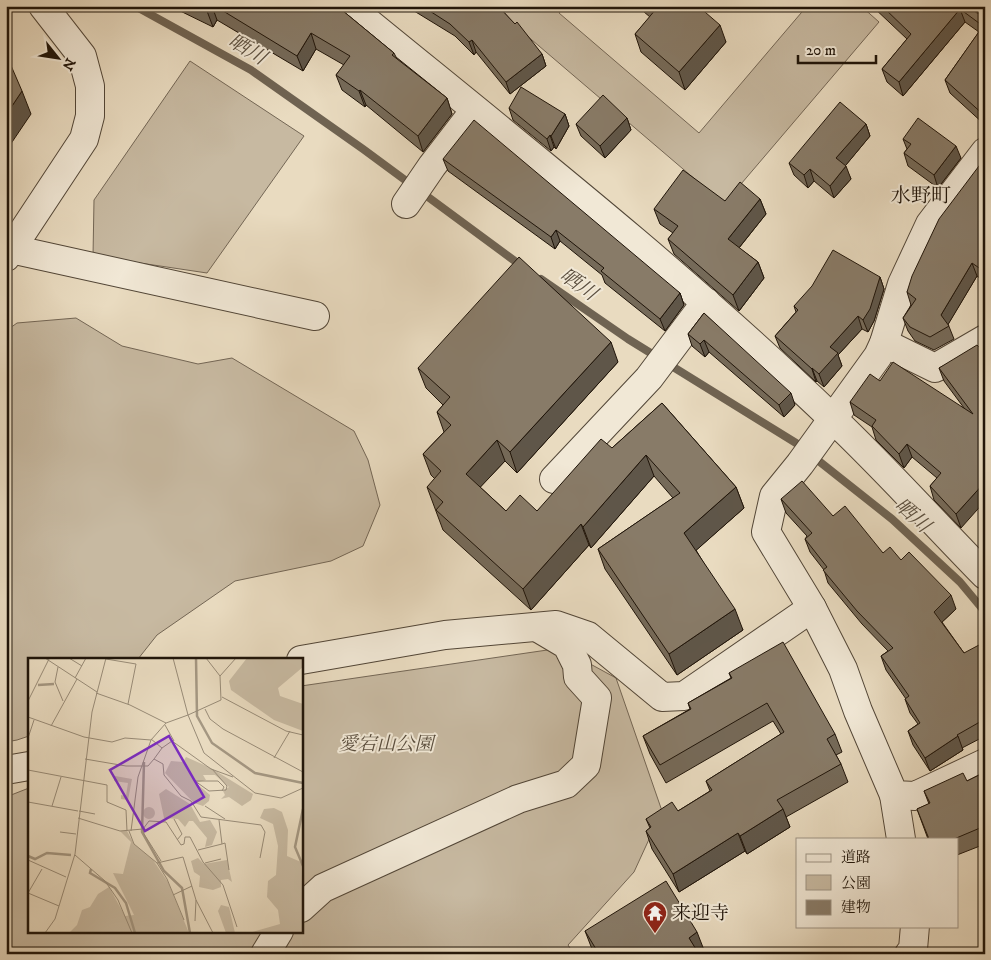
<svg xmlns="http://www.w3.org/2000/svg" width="991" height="960" font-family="'IM FELL DW Pica','Noto Serif JP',serif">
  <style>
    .green { fill: #c7b9a1; stroke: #736655 }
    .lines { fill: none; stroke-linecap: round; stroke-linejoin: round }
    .stream { stroke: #6f6352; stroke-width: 8 }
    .minor-casing { stroke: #524637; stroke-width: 30 }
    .minor { stroke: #f1e8d6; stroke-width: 28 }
    .wall { fill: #756a59; stroke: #1f1409 }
    .shaded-wall { fill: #5f5649; stroke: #1f1409 }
    .building { fill: #887b68; stroke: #1f1409 }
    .labels { text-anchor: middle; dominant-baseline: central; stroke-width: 4; stroke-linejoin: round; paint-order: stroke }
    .park-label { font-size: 19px; font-style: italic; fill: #5a4e3e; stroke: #f1e8d6 }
    .poi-label { font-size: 19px; fill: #1f1409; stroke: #f1e8d6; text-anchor: start }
    .water-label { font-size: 20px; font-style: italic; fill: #5b4f3f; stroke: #f1e8d6 }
    .neighbourhood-label { font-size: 20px; fill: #1f1409; stroke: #f1e8d6 }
    .inset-river { fill: none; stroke: #a49782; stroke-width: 2.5 }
    .inset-road { fill: none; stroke: #988b77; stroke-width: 1 }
    .view { fill: #7b2cbf; fill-opacity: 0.15; stroke: #7b2cbf; stroke-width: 2.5 }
    .inset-edge { fill: none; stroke: #1f1409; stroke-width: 2.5 }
  </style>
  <rect width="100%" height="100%" fill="#e9dbc0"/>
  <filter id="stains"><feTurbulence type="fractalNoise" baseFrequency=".004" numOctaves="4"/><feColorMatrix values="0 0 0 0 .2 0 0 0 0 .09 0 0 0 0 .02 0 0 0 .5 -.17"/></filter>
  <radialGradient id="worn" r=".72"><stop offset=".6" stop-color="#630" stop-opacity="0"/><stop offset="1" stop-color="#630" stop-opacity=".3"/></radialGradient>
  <g class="green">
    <path d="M502 6H564L559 13 699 133 807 6H861L879 22 724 204 498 11Z"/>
    <path d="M190 61 304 136 207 273 93 256 94 200Z"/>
    <path d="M76 318 122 346 198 364 232 358 354 431 368 460 380 505 363 546 331 561 235 581 157 635 138 659H29V736L17 740 6 742V331L17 323Z"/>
    <path d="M561 648 616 678 662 811 634 872 568 945 574 954H6V797L29 788V931H301V686Z"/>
  </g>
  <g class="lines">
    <g class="stream">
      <path d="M135 6 251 70 363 149 523 267"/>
      <path d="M541 279 628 339 796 443 892 519 960 582 985 612"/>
    </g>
    <g class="minor-casing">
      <g id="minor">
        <path d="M348 6C512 140 679 271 832 418 885 468 934 523 985 575"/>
        <path d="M979 6 985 11"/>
        <path d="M406 204 432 166 475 110"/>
        <path d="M11 249 315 316"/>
        <path d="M6 257 84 139 90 116V86L82 56 43 6"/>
        <path d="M884 343 935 368 985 339"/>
        <path d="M554 479 649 378 706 302"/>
        <path d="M812 608 843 669 858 711 894 795 915 796 985 763"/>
        <path d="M301 660 445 635 556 625 588 636 662 697 684 696 812 608 766 532 774 496 800 464 878 356 884 343 902 284 930 224 985 152"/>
        <path d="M6 770 29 766"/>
        <path d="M894 795 901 839"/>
        <path d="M301 908 323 888 518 799 566 784 586 765 597 698 578 677 577 665 567 645 540 629"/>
        <path d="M265 954 279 931"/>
        <path d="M909 954 913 949 915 926"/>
      </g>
    </g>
    <use href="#minor" class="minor"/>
  </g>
  <g class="wall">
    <path d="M170 6H337L394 53 396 57 447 98 452 114 423 152 366 105 365 107 342 90 336 75 344 65 316 49 303 71 217 20 213 27Z"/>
    <path d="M406 6H498L542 54 546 66 510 94 476 52 474 55 455 36Z"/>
    <path d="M637 6H698L726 42 685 90 641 52 635 34 650 17Z"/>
    <path d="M872 6H967L977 13 985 12V125L950 93 945 80 979 32 965 22 903 96 887 82 882 69 907 39Z"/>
    <path d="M509 108 565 114 569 126 556 149 554 147 551 151 513 120Z"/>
    <path d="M627 118 631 130 605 158 581 136 576 124Z"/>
    <path d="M866 124 870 136 845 166 851 179 834 198 814 181 808 188 794 175 789 163Z"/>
    <path d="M903 139 961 158 938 188 908 166 904 153 907 149Z"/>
    <path d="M985 158V282L977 276 948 324 954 339 934 350 915 341 908 331 903 318 911 305 907 292Z"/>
    <path d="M443 159 680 293 684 305 665 331 605 283 602 275 560 241 555 249 448 171Z"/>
    <path d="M760 199 766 214 739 248 758 262 764 278 739 311 674 254 668 239 673 233 660 224 654 209 725 201Z"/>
    <path d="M880 277 884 289 874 321 868 332 862 329 838 355 842 366 824 387 817 381 816 382 780 348 775 336 796 312 794 306Z"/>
    <path d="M704 313 795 405 784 417 709 352 705 357 692 346 688 334Z"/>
    <path d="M980 348 961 528 934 500 930 486 937 478 912 457 904 468 876 440 872 427 854 415 850 402 880 381 964 408 944 381 939 368Z"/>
    <path d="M618 362 517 473 505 461 480 487 506 511H537L612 448 662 403 736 487 744 508 696 550 743 630 677 675 605 569 598 549 673 498 654 476 591 548 589 545 531 610 443 530 427 487 435 479 431 475 423 454 444 432 437 412 443 405 426 388 418 368Z"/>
    <path d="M781 499 833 516 883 553 901 560 956 609 942 622 964 653 985 655V736L962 748 963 750 930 771 913 745 908 731 918 724 910 713 905 699H906L886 670 881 656 888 651 862 624 828 583 824 570 810 552 805 539 807 536 786 513Z"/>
    <path d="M729 673 835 734 842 752 836 755 841 764 848 782 786 817 790 827 747 854 745 851 679 892 652 849 646 831 650 828 646 819 678 811 710 791 706 781 781 734 773 721 666 783 650 754 643 736 690 709 688 703 731 678Z"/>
    <path d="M985 772V844L957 855V839H928L917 809 929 804 924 791 967 781Z"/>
    <path d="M585 931 704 950 699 954H595L592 949Z"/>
  </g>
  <g class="shaded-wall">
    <path d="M210 6H212L217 20 213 27 207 11Z"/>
    <path d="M960 9 965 22 903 96 899 82Z"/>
    <path d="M720 25 726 42 685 90 679 72Z"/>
    <path d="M311 33 316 49 303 71 297 56Z"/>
    <path d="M472 40 476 52 474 55 469 42Z"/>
    <path d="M542 54 546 66 510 94 506 82Z"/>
    <path d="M360 90 366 105 365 107 359 91Z"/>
    <path d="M22 91 31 114 6 151V115Z"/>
    <path d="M447 98 452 114 423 152 418 136Z"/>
    <path d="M565 114 569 126 556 149 551 136Z"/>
    <path d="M627 118 631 130 605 158 600 146Z"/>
    <path d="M866 124 870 136 841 171 836 158Z"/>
    <path d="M550 135 554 147 551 151 547 139Z"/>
    <path d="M956 146 961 158 938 188 934 175Z"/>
    <path d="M846 166 851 179 834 198 830 186Z"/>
    <path d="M810 169 814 181 808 188 804 175Z"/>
    <path d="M760 199 766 214 734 254 728 239Z"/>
    <path d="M556 230 560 241 555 249 551 237Z"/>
    <path d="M758 262 764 278 739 311 733 295Z"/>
    <path d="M972 263 977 276 946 328 941 315Z"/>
    <path d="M880 277 884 289 874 321 868 332 863 320Z"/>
    <path d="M680 293 684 305 665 331 660 319Z"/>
    <path d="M858 316 862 329 838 355 842 366 824 387 819 374 830 347Z"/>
    <path d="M704 340 709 352 705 357 700 344Z"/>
    <path d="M611 342 618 362 517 473 510 452Z"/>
    <path d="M812 368 817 381 816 382 812 369Z"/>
    <path d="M791 393 795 405 784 417 779 405Z"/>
    <path d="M497 440 505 461 473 495 466 474Z"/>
    <path d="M907 444 912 457 904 468 899 454Z"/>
    <path d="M646 455 654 476 591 548 583 527Z"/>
    <path d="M985 482V501L961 528 956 514Z"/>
    <path d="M736 487 744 508 692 554 684 533Z"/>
    <path d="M581 524 589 545 531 610 523 589Z"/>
    <path d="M951 595 956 609 939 625 934 612Z"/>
    <path d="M735 609 743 630 677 675 669 654Z"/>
    <path d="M958 736 963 750 930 771 925 758Z"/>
    <path d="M783 809 790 827 747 854 740 836Z"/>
    <path d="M738 833 745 851 679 892 673 874Z"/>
    <path d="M697 932 704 950 698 954 689 938Z"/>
  </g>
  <g class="building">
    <path d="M197 6H210L207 11Z"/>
    <path d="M215 6H337L394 53 392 55 447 98 418 136 360 90 359 91 336 75 350 56 311 33 297 56Z"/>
    <path d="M422 6H498L515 24 517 22 542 54 506 82 472 40 469 42 450 24Z"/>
    <path d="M652 6H698L720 25 679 72 635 34 656 9Z"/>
    <path d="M882 6H967L977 13 985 12V116L945 80 983 26 960 9 899 82 882 69 911 34Z"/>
    <path d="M6 54 22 91 6 115Z"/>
    <path d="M521 87 565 114 551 136 550 135 547 139 509 108Z"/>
    <path d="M603 95 627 118 600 146 576 124Z"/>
    <path d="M840 102 866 124 836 158 846 166 830 186 810 169 804 175 789 163Z"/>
    <path d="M918 118 956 146 934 175 904 153 911 144 903 139Z"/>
    <path d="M474 120 680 293 660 319 601 271 604 268 556 230 551 237 443 159Z"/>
    <path d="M985 158V272L972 263 941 315 949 326 930 337 910 327 903 318 916 299 907 292 912 276 939 219Z"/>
    <path d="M683 170 725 201 740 182 760 199 728 239 758 262 733 295 668 239 678 226 654 209Z"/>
    <path d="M833 250 880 277 870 309 863 320 858 316 830 347 838 353 819 374 812 368V369L775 336 798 310 794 306 812 286Z"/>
    <path d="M519 257 611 342 510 452 497 440 466 474 506 511 520 495 537 511 601 439 612 448 662 403 736 487 684 533 735 609 669 654 598 549 680 493 646 455 583 527 581 524 523 589 436 510 443 502 427 487 441 471 423 454 451 425 437 412 450 397 418 368Z"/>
    <path d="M704 313 791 393 779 405 704 340 700 344 688 334Z"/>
    <path d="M985 343V482L956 514 930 486 941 473 907 444 899 454 872 426 876 420 850 402 870 374 880 381 893 362 973 414 939 368 977 345 980 348Z"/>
    <path d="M802 481 833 516 845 506 883 553 890 547 901 560 909 552 951 595 934 612 964 653 979 645 985 655V719L957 735 958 736 925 758 908 731 920 723 905 699 909 696 881 656 893 648 857 611 823 570 827 567 805 539 812 533 781 499Z"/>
    <path d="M783 642 835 734 827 739 841 764 777 800 783 809 740 836 738 833 673 874 646 831 651 827 646 819 672 802 678 811 712 790 706 781 784 732 767 703 660 765 643 736 691 709 688 703 732 678 729 673Z"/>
    <path d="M985 772V835L982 836 980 828 954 839H929L917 809 930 803 924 791 963 773 967 781Z"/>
    <path d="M666 881 697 932 689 938 699 954H599L585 931Z"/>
  </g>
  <defs>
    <g id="temple-pin" transform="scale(1.25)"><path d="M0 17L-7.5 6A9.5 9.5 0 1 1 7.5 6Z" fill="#8f2418" stroke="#f1e8d6"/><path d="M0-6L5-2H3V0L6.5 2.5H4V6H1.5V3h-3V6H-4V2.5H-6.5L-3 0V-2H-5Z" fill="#fff"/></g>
  </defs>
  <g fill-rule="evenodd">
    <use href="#temple-pin" x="655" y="913"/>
  </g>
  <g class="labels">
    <g class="park-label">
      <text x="386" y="744">愛宕山公園</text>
    </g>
    <g class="poi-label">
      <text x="672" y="913">来迎寺</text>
    </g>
    <g class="water-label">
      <text transform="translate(247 50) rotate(31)">晒川</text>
      <text transform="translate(578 285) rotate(35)">晒川</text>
      <text transform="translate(912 516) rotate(42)">晒川</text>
    </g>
    <g class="neighbourhood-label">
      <text x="921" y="196">水野町</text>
    </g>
  </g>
  <g transform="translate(28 658)">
    <rect width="275" height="275" fill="#e9dbc0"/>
    <path d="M219 0H275V9L250 30 252 38 275 46V73L246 62 203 32 201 23ZM158 99 183 110 225 136 223 142 214 148 201 139 193 141 197 137 195 133 201 129 187 117H175L178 122 168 125 182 137 181 143 175 148 166 145 137 115 143 103 155 104ZM87 118 104 121 100 142 93 141V137L98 138 100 125 86 123ZM138 131 162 146 172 164 182 162 189 174 184 187 177 189 179 180 165 163H161L157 169 150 161 136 160 131 136ZM115 155a6 6 0 1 1 12 0a6 6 0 1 1-12 0ZM246 150 254 154 260 172 259 198 273 204 275 275H221L252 266 250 252 239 239 240 223 248 217 250 188 245 166 232 160 236 151ZM92 173H99L106 186 125 202 140 224 161 275H41L49 267 54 252 62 249 70 236 81 229 97 258 106 257 85 215 95 216 103 184ZM170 200 176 206 199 202 204 224 200 221 193 222V229L185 232 171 229 172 218 166 214 163 203ZM193 247 201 249 207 275H198L190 253Z" fill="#c7b9a1"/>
    <path class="inset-river" d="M168 0 169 58 184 85 227 115 275 125M10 27 26 26M116 104 114 174 136 213 154 230 162 275M275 151 267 189 275 208M0 198 7 201 19 195 43 197M63 211 62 215 87 230 98 245 107 275"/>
    <path class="inset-road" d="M17 0 69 34M41 0 54 8M145 0 160 57M178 0 192 18M78 1 108 6 100 46M30 9 27 24 35 43M47 20 58 0M68 35 102 47 138 65M194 39 258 73 275 77M0 43 21 1M177 51 182 61 195 71 275 114M160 57 193 42 192 18 208 0M0 59 56 79 84 84 97 80 123 82 138 65 160 57 176 95 227 135 253 140 275 130M137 67 146 83M23 68 49 21M0 80 6 62M123 81 134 90 126 101M134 90 144 83 183 111 205 119M246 100 262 73M57 101 98 108H120L126 101 135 106 136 117 153 138 163 143 173 159 233 167 237 174 232 200M0 112 79 127V144L98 152 99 173M167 123 181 133 198 132 199 128 184 111M167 123H190L196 129 194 133M0 144 50 153M24 148 33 119M177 148 197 161M51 153 67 156M50 160 92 173 115 171M146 161 154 176 149 182M101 173 106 186 129 205 139 221 156 262M103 173 110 119 123 82M32 174 48 176M194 186 197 185 201 212M170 192 194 186 191 162M47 197 77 223 90 242 104 275M0 202 38 219M133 203 116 176 115 171 121 163 138 164 153 187 156 186 157 179H162L175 204 195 227 209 269M129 205 155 199 168 242 185 275M177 205 193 201M0 235 31 248M0 235 14 211M145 237 164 228M167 263 168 242M17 275 27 261 47 196 64 54 78 0"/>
    <path class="view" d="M141 78 176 139 117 173 82 112Z"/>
    <rect width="275" height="275" class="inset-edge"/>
  </g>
  <rect width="991" height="960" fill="none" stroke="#e9dbc0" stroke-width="25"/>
  <rect x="8" y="8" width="976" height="945" fill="none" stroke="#1f1409" stroke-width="2.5"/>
  <rect x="12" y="12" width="966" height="935" fill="none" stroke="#1f1409"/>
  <rect x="796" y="838" width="162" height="90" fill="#f1e8d6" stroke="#9d9384"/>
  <rect x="806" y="854" width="25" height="8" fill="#f1e8d6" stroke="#9d9384"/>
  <text x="841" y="862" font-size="15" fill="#1f1409">道路</text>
  <rect x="806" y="875" width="25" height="15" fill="#c7b9a1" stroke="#9d9384"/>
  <text x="841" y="888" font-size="15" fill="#1f1409">公園</text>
  <rect x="806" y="900" width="25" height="15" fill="#887b68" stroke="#9d9384"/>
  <text x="841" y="912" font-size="15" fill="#1f1409">建物</text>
  <g transform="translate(58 58) rotate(120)" stroke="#f1e8d6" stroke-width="4" paint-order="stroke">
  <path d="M0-4L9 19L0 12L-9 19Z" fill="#1f1409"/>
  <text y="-8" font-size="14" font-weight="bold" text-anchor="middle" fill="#1f1409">N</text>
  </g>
  <path d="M798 55v8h78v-8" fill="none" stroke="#1f1409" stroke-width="2.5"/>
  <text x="806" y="55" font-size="15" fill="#1f1409" stroke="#f1e8d6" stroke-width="4" paint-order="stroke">20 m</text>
  <rect width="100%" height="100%" filter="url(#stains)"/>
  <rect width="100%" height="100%" fill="url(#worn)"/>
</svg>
